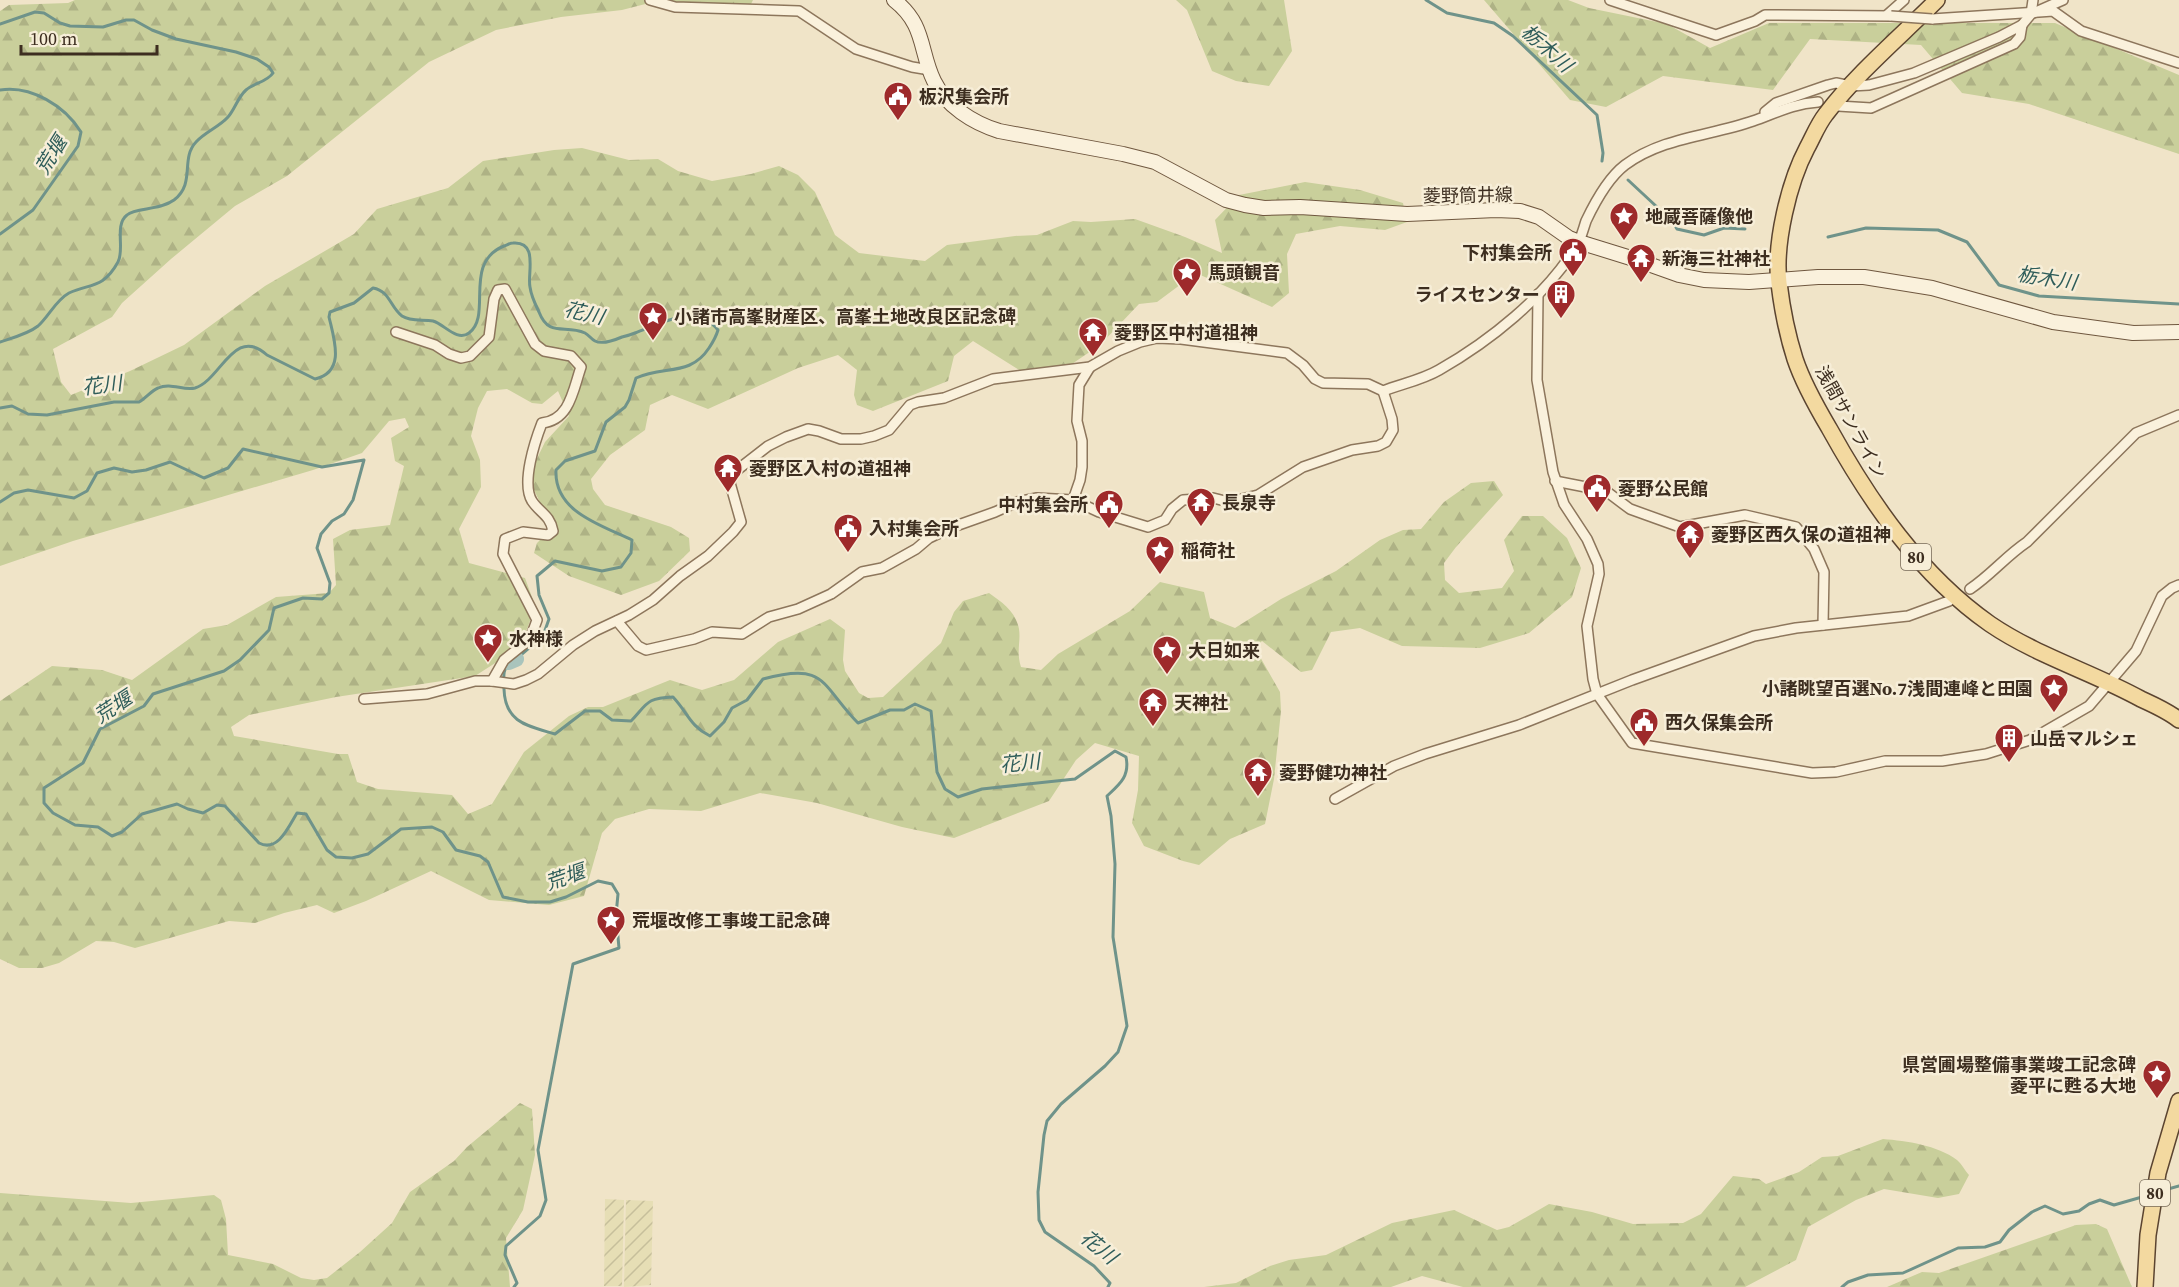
<svg xmlns="http://www.w3.org/2000/svg" width="2179" height="1287" font-family="'Source Serif 4','Noto Sans JP',serif">
  <style>
    .farmland { fill: url(#farmland-furrows) }
    .forest { fill: url(#forest-firs) }
    .lines { fill: none; stroke-linecap: round; stroke-linejoin: round }
    .stream { stroke: #6f938a; stroke-width: 3 }
    .river { stroke: #a9c4bc; stroke-width: 16 }
    .minor-casing { stroke: #8d765c; stroke-width: 12 }
    .secondary-casing { stroke: #6f573f; stroke-width: 16 }
    .primary-casing { stroke: #5b4430; stroke-width: 18 }
    .minor { stroke: #faf1dc; stroke-width: 9 }
    .secondary { stroke: #faf1dc; stroke-width: 14 }
    .primary { stroke: #f3d9a0; stroke-width: 15 }
    .minor-bridge-casing { stroke: #8d765c; stroke-width: 12; stroke-linecap: butt }
    .minor-bridge { stroke: #faf1dc; stroke-width: 9 }
    .labels { text-anchor: middle; dominant-baseline: central; stroke-width: 5; stroke-linejoin: round; paint-order: stroke }
    .shield { fill: #f7eed8; stroke: #756857; stroke-width: 1.5 }
    .shield-label { font-size: 16px; font-weight: bold; fill: #3d2e20 }
    .poi-label { font-size: 18px; font-weight: bold; fill: #3d2e20; stroke: #f7eed8; text-anchor: start }
    .street-label { font-size: 18px; fill: #3d2e20; stroke: #f7eed8 }
    .water-label { font-size: 20px; font-style: italic; fill: #2f5d5a; stroke: #f7eed8 }
  </style>
  <defs>
    <pattern id="farmland-furrows" width="10" height="10" patternUnits="userSpaceOnUse" patternTransform="scale(1.5)"><rect width="10" height="10" fill="#e6deb5"/><path d="M-1 1l2-2M0 10L10 0M9 11l2-2" fill="none" stroke="#c6bf9b"/></pattern>
    <pattern id="forest-firs" width="22" height="20" patternUnits="userSpaceOnUse" patternTransform="scale(1.5)"><rect width="22" height="20" fill="#c9cf9b"/><path d="M5 1l3.5 6h-7zM16 11l3.5 6h-7z" fill="#aeb285"/></pattern>
  </defs>
  <rect width="100%" height="100%" fill="#f0e4c8"/>
  <g class="farmland">
    <path d="M605 1199 624 1200 622 1286H604Z"/>
    <path d="M626 1200 653 1201 651 1285 624 1287Z"/>
  </g>
  <g class="forest">
    <path d="M75 0H753L750 6 657 1 622 10 561 17 496 30 429 62 287 176 235 206 171 259 122 303 112 317 53 349 61 382 71 395 130 371 184 345 265 286 354 234 377 209 448 188 483 161 554 150 582 148 629 160 658 159 678 171 712 181 751 174 779 166 798 175 815 192 835 235 859 253 925 261 947 245 1015 236 1037 235 1073 221 1091 222 1135 219 1185 237 1222 253 1215 220 1239 195 1305 182 1360 190 1403 203 1407 222 1385 230 1340 226 1296 234 1287 254 1289 293 1272 307 1196 273 1157 302 1139 304 1100 345 1060 372 1024 373 973 341 954 356 948 381 873 411 857 405 854 395 857 370 838 355 798 368 708 409 672 395 650 405 645 430 610 455 591 479 593 489 605 505 671 527 689 538 690 551 659 581 621 595 569 576 534 553 537 543 552 528 528 477 545 442 569 416 558 391 542 404 532 403 507 389 487 391 478 408 471 436 480 460 481 487 459 529 469 563 525 578 533 600 530 621 520 647 475 676 336 697 249 715 231 727 234 736 338 754H348L357 782 378 789 452 795 468 814 492 804 524 752 569 716 588 707H603L670 680 702 690 734 680 778 642 830 619 845 630 843 660 845 671 859 693 868 698 883 697 941 643 954 612 963 601 989 593C1002 602 1016 612 1019 629 1021 642 1016 651 1021 667L1041 670 1058 654 1130 611 1160 582 1204 592 1210 618 1235 628 1281 599 1336 571 1380 540 1403 530 1421 529 1444 502 1471 483 1494 481 1503 495 1456 547 1444 563 1445 580 1459 593 1502 588 1514 571 1504 540 1522 516H1543L1567 538 1581 568 1572 597 1529 633 1480 648 1402 646 1360 628 1331 632 1312 670 1301 672 1262 641 1255 648 1280 692 1281 711 1274 779 1265 824 1230 839 1199 865 1183 861 1144 846 1132 823 1138 790 1139 756 1095 743 1076 760 1049 801 954 838 902 827 817 803 760 793 701 811 649 809 615 819 602 833 584 896 549 905 489 900 431 871 366 901 334 913 317 905 284 913 255 923 229 921 135 948 114 942 96 941 59 963 42 968H19L0 959V701L52 666 102 670 132 680 203 629 227 625 276 597 329 593 336 585 333 539 350 530 390 525 404 466 395 461 391 438 409 427 405 418 389 421 362 453 313 470 73 541 0 566V11L9 5 68 3Z"/>
    <path d="M1176 0H1284L1292 51 1269 86 1236 81 1212 71 1187 10Z"/>
    <path d="M1484 0H1568L1589 8 1667 24 1710 48 1769 23H2055L2179 75V154L2029 104 1962 93 1921 45 1810 39 1773 90 1663 76 1606 107 1570 100Z"/>
    <path d="M520 1103 532 1109 535 1155 523 1210 506 1238 510 1287H0V1193L131 1203 214 1195 221 1200 226 1219 228 1255 273 1264 301 1278 314 1280 327 1278 360 1252 392 1223 410 1192 454 1161 467 1147Z"/>
    <path d="M1883 1139C1907 1141 1937 1145 1957 1160 1962 1164 1965 1171 1969 1175L1959 1194 1938 1198 1884 1189 1856 1200 1808 1227 1796 1260 1745 1287H1463L1422 1276 1391 1287H1204L1236 1283 1270 1266 1289 1260 1326 1255 1392 1223 1454 1210 1497 1230 1509 1227 1549 1204 1592 1212 1633 1224 1683 1223 1701 1214 1733 1176 1759 1179 1766 1184 1799 1172 1822 1157 1838 1156Z"/>
    <path d="M2096 1224 2107 1229 2132 1287H1887L1922 1272 1939 1273 2076 1225Z"/>
  </g>
  <g class="lines">
    <g class="stream">
      <path d="M1426 0 1447 13 1494 23 1513 36 1597 115 1603 153 1602 161"/>
      <path d="M0 24 35 12 44 13 60 23 70 26 103 27 126 20H134L152 30 176 39 236 52 257 59 269 67 273 73C267 82 254 83 246 90 238 97 235 109 228 117 219 127 205 132 196 142 180 159 196 183 174 200 159 211 136 207 127 215 114 225 125 249 118 262 103 289 91 283 69 293 56 300 49 316 38 326 28 334 12 338 0 342"/>
      <path d="M0 90C31 85 65 106 81 132L78 146 33 210 0 234"/>
      <path d="M1628 180 1671 220 1677 229 1704 235 1724 228 1745 229"/>
      <path d="M1828 237 1866 228 1938 230 1967 242 1999 285 2039 296 2179 304"/>
      <path d="M0 408 12 406 28 414 47 415 114 402H139C146 398 151 391 158 388 171 382 183 391 195 388 221 380 234 325 267 355L315 379C346 372 334 339 329 317L330 312 354 303 373 288C390 291 390 307 402 316 411 322 423 319 433 321 444 324 457 342 469 333 493 315 462 263 504 246 507 245 510 243 513 243 539 241 527 274 530 287 531 295 535 304 539 312 549 338 565 324 585 333 589 335 591 339 595 341 603 345 615 340 622 337 626 336 630 335 635 333 660 324 696 302 718 330 716 337 713 342 709 348 690 377 664 365 636 378L629 400 625 407 606 422 595 451 565 461 556 470C554 512 601 525 632 540L631 553 621 567 602 571 555 561 537 576 539 595 549 619 543 636 516 659"/>
      <path d="M0 502 14 493 28 490 74 498 87 491 97 473 114 468 132 472 146 470 170 462 204 478 228 468 243 449 322 467 364 460 353 500 344 514 332 521 321 534 317 548 330 583 329 593 322 599 303 598 274 608 269 630 240 660 224 671 153 694 144 706 100 729 83 763 44 788V803L53 813 75 825 98 827 112 836 122 832 142 814 177 804 188 809 203 813 217 805 225 806 259 843C278 853 289 826 297 813L306 814 327 850 336 857 352 858 368 854 401 829 432 827 443 832 456 850 480 856 488 862 503 897 528 902H550L566 897 598 881 612 884 618 894 616 915 619 948 573 964 538 1150 546 1200 540 1216 506 1246 505 1255 517 1283 514 1287"/>
      <path d="M509 662C502 671 504 678 504 689 505 723 528 726 555 734L585 711H600L612 720 631 721C648 703 646 698 673 697 688 713 690 726 710 736L724 722 732 708 747 700 763 679C827 662 820 684 858 723L890 710H904L915 704 931 711 937 772 945 789 958 797 982 789 1075 779 1115 751 1126 757C1130 776 1120 784 1107 796L1111 816 1115 864 1113 937 1127 1026 1118 1052 1105 1066 1061 1104 1047 1121 1044 1135 1038 1192 1039 1220 1045 1232 1094 1266 1110 1283 1108 1287"/>
      <path d="M2161 1191 2179 1186"/>
      <path d="M1842 1287 1848 1282 1868 1275 1903 1273 1958 1248 1985 1247 2000 1242 2009 1230 2032 1212 2045 1206 2063 1214 2079 1211 2089 1204 2100 1200 2114 1205 2149 1195"/>
    </g>
    <path class="river" d="M509 662 516 659"/>
    <g class="minor-casing">
      <g id="minor">
        <path d="M650 0 675 7 799 11 856 49 912 67 930 70"/>
        <path d="M1610 0 1716 35 1755 21 1765 15 1891 16"/>
        <path d="M2031 14 2033 0"/>
        <path d="M1887 15 1904 0"/>
        <path d="M1932 19 2053 11 2081 31 2179 63"/>
        <path d="M1838 106 1871 108 2014 44 2020 37 2022 25"/>
        <path d="M1765 112 1776 103 1828 85 1836 83 1851 86 1869 85 1914 73 1999 37 2022 25 2031 14 2063 0"/>
        <path d="M1538 294 1537 380 1553 472 1564 504 1587 539 1598 564 1599 574 1587 626 1593 679 1597 694 1632 743 1812 773 1836 772 1885 761H1942L1986 754 2030 740 2089 706 2136 651 2162 596 2172 588 2179 585"/>
        <path d="M396 332 435 345 449 354 461 358 470 356 489 337 494 299 498 290 505 289 535 344 544 351 571 356 581 367C573 390 570 420 542 423 535 441 521 483 532 501 540 513 550 515 553 531L548 535 523 532 505 539 503 554 537 620 530 639 504 660 492 681"/>
        <path d="M1555 481 1606 491 1630 509 1680 527 1745 515 1796 527 1814 549 1824 572 1823 625"/>
        <path d="M1073 500 1080 480 1082 467V441L1077 421 1079 385 1090 367"/>
        <path d="M1970 589C1991 575 2006 556 2027 542L2136 433 2179 415"/>
        <path d="M617 621 638 646 646 650 694 639 712 632 742 634 769 617 798 609 831 594 862 572 882 568 916 549 929 538 950 528 995 512 1017 502 1037 498 1073 500 1099 512 1148 527 1165 520 1172 509 1183 500 1213 498 1229 502 1258 495 1303 467 1352 450 1378 446 1386 442 1393 430 1392 419 1383 391"/>
        <path d="M364 699 427 694 475 681H492L514 684 526 680 538 674 573 645 595 631 629 615 653 600 680 576 708 556 733 532 741 522 730 483 732 474 768 446 786 437 808 429 819 431 841 439H861L874 436 889 430 910 405 918 402 944 398 993 379 1090 367 1118 351 1140 342 1157 338 1181 339 1287 353 1303 365 1315 379 1323 383 1368 384 1383 391C1401 384 1422 380 1439 370 1490 341 1545 297 1576 247 1581 239 1583 230 1586 221 1595 202 1608 178 1625 165 1663 137 1710 136 1753 121 1776 113 1792 104 1818 102"/>
        <path d="M1335 799 1394 766 1425 754 1519 725 1632 680 1754 636 1796 628 1908 616 1949 601"/>
      </g>
    </g>
    <g class="secondary-casing">
      <path id="secondary" d="M894 0C926 25 919 50 934 81 946 106 973 123 999 131L1123 154 1155 162 1226 200 1245 205 1264 208 1300 207 1407 214 1496 210 1520 211 1539 217 1569 238 1579 242 1634 259 1679 275 1704 280 1749 282 1818 277H1864L1932 288 2053 322 2133 333 2179 332"/>
    </g>
    <g class="primary-casing">
      <g id="primary">
        <path d="M1937 0C1900 37 1858 72 1826 114 1818 124 1813 137 1807 148 1789 182 1774 244 1779 283 1782 308 1787 334 1795 359 1803 383 1816 406 1829 428 1870 502 1920 575 1990 624 2037 656 2092 672 2141 699 2154 705 2168 711 2179 720"/>
        <path d="M2145 1287 2148 1235 2158 1173 2179 1101"/>
      </g>
    </g>
    <use href="#minor" class="minor"/>
    <use href="#secondary" class="secondary"/>
    <use href="#primary" class="primary"/>
    <g class="minor-bridge-casing">
      <path id="minor-bridge" d="M1891 16 1932 19"/>
    </g>
    <use href="#minor-bridge" class="minor-bridge"/>
  </g>
  <defs>
    <g id="civic-pin" transform="scale(1.5)"><path d="M0 17L-7.5 6A9.5 9.5 0 1 1 7.5 6Z" fill="#9e2a2b" stroke="#f7eed8"/><path d="M-.6-6.5H3V-4.5H.6V-3L4-1V1h2V6H-6V1h2V-1L-.6-3ZM-1.2 2.5V6h2.4V2.5Z" fill="#fff"/></g>
    <g id="sight-pin" transform="scale(1.5)"><path d="M0 17L-7.5 6A9.5 9.5 0 1 1 7.5 6Z" fill="#9e2a2b" stroke="#f7eed8"/><path d="M0-6L1.8-2.2L6-1.7L2.9 1.2L3.7 5.4L0 3.3L-3.7 5.4L-2.9 1.2L-6-1.7L-1.8-2.2Z" fill="#fff"/></g>
    <g id="temple-pin" transform="scale(1.5)"><path d="M0 17L-7.5 6A9.5 9.5 0 1 1 7.5 6Z" fill="#9e2a2b" stroke="#f7eed8"/><path d="M0-6L5-2H3V0L6.5 2.5H4V6H1.5V3h-3V6H-4V2.5H-6.5L-3 0V-2H-5Z" fill="#fff"/></g>
    <g id="building-pin" transform="scale(1.5)"><path d="M0 17L-7.5 6A9.5 9.5 0 1 1 7.5 6Z" fill="#9e2a2b" stroke="#f7eed8"/><path d="M-4-6H4V6H1V3H-1V6H-4ZM-2.5-4.3h1.7v1.8h-1.7ZM.8-4.3h1.7v1.8H.8ZM-2.5-1h1.7V.8h-1.7ZM.8-1h1.7V.8H.8Z" fill="#fff"/></g>
  </defs>
  <g fill-rule="evenodd">
    <use href="#civic-pin" x="898" y="96"/>
    <use href="#sight-pin" x="1624" y="216"/>
    <use href="#civic-pin" x="1573" y="252"/>
    <use href="#temple-pin" x="1641" y="258"/>
    <use href="#sight-pin" x="1187" y="272"/>
    <use href="#building-pin" x="1561" y="294"/>
    <use href="#sight-pin" x="653" y="316"/>
    <use href="#temple-pin" x="1093" y="332"/>
    <use href="#temple-pin" x="728" y="468"/>
    <use href="#civic-pin" x="1597" y="488"/>
    <use href="#temple-pin" x="1201" y="502"/>
    <use href="#civic-pin" x="1109" y="504"/>
    <use href="#civic-pin" x="848" y="528"/>
    <use href="#temple-pin" x="1690" y="534"/>
    <use href="#sight-pin" x="1160" y="550"/>
    <use href="#sight-pin" x="488" y="638"/>
    <use href="#sight-pin" x="1167" y="650"/>
    <use href="#sight-pin" x="2054" y="688"/>
    <use href="#temple-pin" x="1153" y="702"/>
    <use href="#civic-pin" x="1644" y="722"/>
    <use href="#building-pin" x="2009" y="738"/>
    <use href="#temple-pin" x="1258" y="772"/>
    <use href="#sight-pin" x="611" y="920"/>
    <use href="#sight-pin" x="2157" y="1074"/>
  </g>
  <g class="labels">
    <g class="shield">
      <rect x="1901" y="544" width="30" height="26" rx="4.5"/>
      <rect x="2140" y="1180" width="30" height="26" rx="4.5"/>
    </g>
    <g class="shield-label">
      <text x="1916" y="557">80</text>
      <text x="2155" y="1193">80</text>
    </g>
    <g class="poi-label">
      <text x="919" y="96">板沢集会所</text>
      <text x="1645" y="216">地蔵菩薩像他</text>
      <text x="1552" y="252" text-anchor="end">下村集会所</text>
      <text x="1662" y="258">新海三社神社</text>
      <text x="1208" y="272">馬頭観音</text>
      <text x="1540" y="294" text-anchor="end">ライスセンター</text>
      <text x="674" y="316">小諸市高峯財産区、高峯土地改良区記念碑</text>
      <text x="1114" y="332">菱野区中村道祖神</text>
      <text x="749" y="468">菱野区入村の道祖神</text>
      <text x="1618" y="488">菱野公民館</text>
      <text x="1222" y="502">長泉寺</text>
      <text x="1088" y="504" text-anchor="end">中村集会所</text>
      <text x="869" y="528">入村集会所</text>
      <text x="1711" y="534">菱野区西久保の道祖神</text>
      <text x="1181" y="550">稲荷社</text>
      <text x="509" y="638">水神様</text>
      <text x="1188" y="650">大日如来</text>
      <text x="2033" y="688" text-anchor="end">小諸眺望百選No.7浅間連峰と田園</text>
      <text x="1174" y="702">天神社</text>
      <text x="1665" y="722">西久保集会所</text>
      <text x="2030" y="738">山岳マルシェ</text>
      <text x="1279" y="772">菱野健功神社</text>
      <text x="632" y="920">荒堰改修工事竣工記念碑</text>
      <text x="2136" y="1064" text-anchor="end">県営圃場整備事業竣工記念碑<tspan x="2136" dy="21">菱平に甦る大地</tspan></text>
    </g>
    <g class="street-label">
      <text transform="translate(1468 195) rotate(-1)">菱野筒井線</text>
      <text transform="translate(1851 422) rotate(61)">浅間サンライン</text>
    </g>
    <g class="water-label">
      <text transform="translate(1547 48) rotate(42)">栃木川</text>
      <text transform="translate(51 155) rotate(-58)">荒堰</text>
      <text transform="translate(2047 278) rotate(9)">栃木川</text>
      <text transform="translate(584 313) rotate(13)">花川</text>
      <text transform="translate(102 385) rotate(-7)">花川</text>
      <text transform="translate(113 707) rotate(-33)">荒堰</text>
      <text transform="translate(1020 763) rotate(-6)">花川</text>
      <text transform="translate(565 877) rotate(-19)">荒堰</text>
      <text transform="translate(1099 1247) rotate(39)">花川</text>
    </g>
  </g>
  <path d="M21 45v9h136v-9" fill="none" stroke="#3d2e20" stroke-width="3"/>
  <text x="30" y="45" font-size="18" fill="#3d2e20" stroke="#f7eed8" stroke-width="4.5" paint-order="stroke">100 m</text>
</svg>
